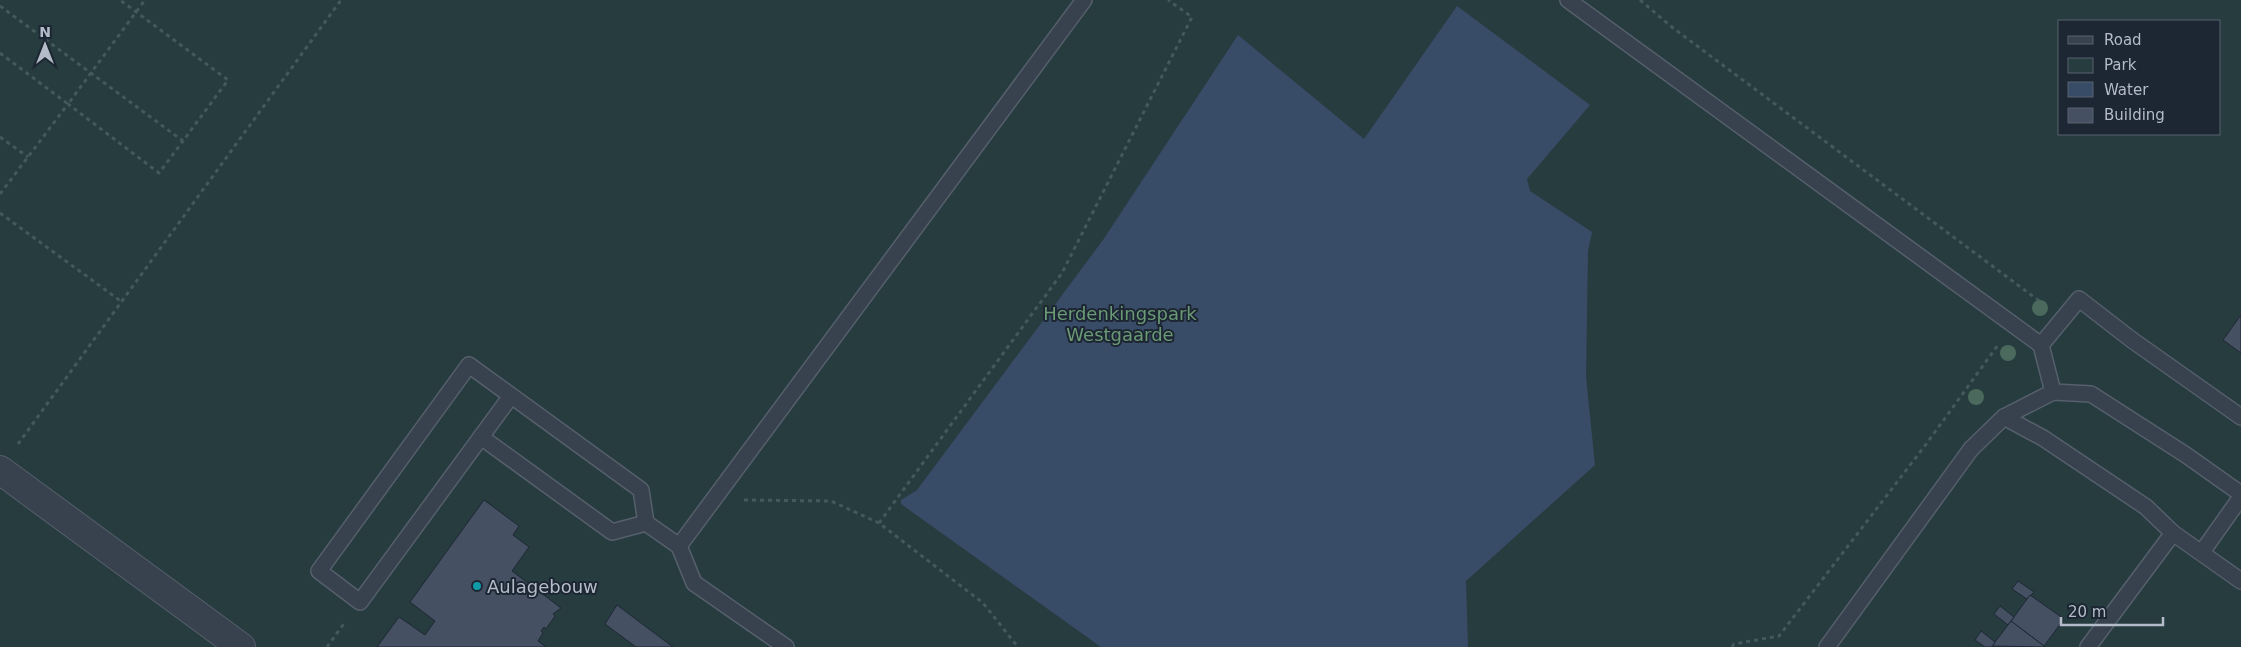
<svg xmlns="http://www.w3.org/2000/svg" width="2241" height="647" font-family="'DejaVu Sans',sans-serif">
  <style>
    .green { fill: #263c3f; fill-rule: evenodd }
    .water { fill: #394c67 }
    .building { fill: #455162; stroke: #1f2835 }
    .lines { fill: none; stroke-linecap: round; stroke-linejoin: round }
    .lane-casing { stroke: #565f6c; stroke-width: 18 }
    .street-casing { stroke: #565f6c; stroke-width: 30 }
    .path { stroke: #44595c; stroke-width: 3; stroke-dasharray: 4 4; stroke-linecap: butt }
    .lane { stroke: #38414e; stroke-width: 15 }
    .street { stroke: #38414e; stroke-width: 28 }
    .tree { fill: #4b6a5d }
    .culture-dot { fill: #0f9aa8; stroke: #1d2633; stroke-width: 2 }
    .labels { text-anchor: middle; dominant-baseline: central; stroke-width: 4; stroke-linejoin: round; paint-order: stroke }
    .park-label { font-size: 18px; fill: #6b9a76; stroke: #1d2633 }
    .poi-label { font-size: 18px; fill: #b4bcc9; stroke: #1d2633; text-anchor: start }
  </style>
  <rect width="100%" height="100%" fill="#242f3e"/>
  <path class="green" d="M0 0H2241V647H0ZM2060 21H2220V134H2060Z"/>
  <path class="water" d="M1457 6 1590 105 1527 179 1530 191 1592 232 1588 251 1586 377 1595 465 1466 581 1468 647H1101L901 504V500L917 490 1103 240 1238 35 1364 139Z"/>
  <g class="building">
    <path d="M2241 315V353L2223 340Z"/>
    <path d="M484 500 519 526 513 535 529 547 512 571 561 608 553 614 555 616 546 629 544 627 541 631 543 633 538 641 546 647H377L399 617 425 635 435 621 410 602Z"/>
    <path d="M2018 581 2034 592 2027 599 2012 589Z"/>
    <path d="M2030 595 2064 619 2044 646 2011 621Z"/>
    <path d="M617 605 673 647H636L605 624Z"/>
    <path d="M2000 606 2014 617 2008 625 1994 614Z"/>
    <path d="M2011 621 2044 646V647L1992 646Z"/>
    <path d="M1981 631 1995 642 1992 647H1985L1975 640Z"/>
  </g>
  <g class="lines">
    <g class="lane-casing">
      <g id="lane">
        <path d="M1568 0 2041 345 2053 392"/>
        <path d="M2041 345 2079 299 2132 340 2241 417"/>
        <path d="M511 396 360 602 319 571 469 365 641 490 646 523"/>
        <path d="M2004 417 2043 438 2146 507 2173 533 2241 581"/>
        <path d="M481 437 612 532 646 523 679 546 694 583 786 647"/>
        <path d="M679 546 1084 0"/>
        <path d="M2202 552 2241 497"/>
        <path d="M1827 647 1971 449 2004 417 2053 392 2091 394 2186 455 2241 494"/>
        <path d="M2088 647 2173 533"/>
      </g>
    </g>
    <g class="street-casing">
      <path id="street" d="M0 470 241 647"/>
    </g>
    <g class="path">
      <path d="M1640 0 1673 28 2042 303"/>
      <path d="M0 6 183 141 228 80 120 0"/>
      <path d="M0 53 68 104 145 0"/>
      <path d="M0 137 28 157"/>
      <path d="M0 194 68 104 159 173 183 141"/>
      <path d="M0 213 122 302"/>
      <path d="M18 444 341 0"/>
      <path d="M744 500 831 501 879 523 983 603 1018 647"/>
      <path d="M879 523 1062 273 1192 17 1168 0"/>
      <path d="M327 647 345 622"/>
      <path d="M1732 647 1734 644 1779 636 1927 443 1998 345"/>
    </g>
    <use href="#lane" class="lane"/>
    <use href="#street" class="street"/>
  </g>
  <g class="tree">
    <circle cx="2040" cy="308" r="8"/>
    <circle cx="2008" cy="353" r="8"/>
    <circle cx="1976" cy="397" r="8"/>
  </g>
  <circle class="culture-dot" cx="477" cy="586" r="5"/>
  <g class="labels">
    <g class="park-label">
      <text x="1120" y="313">Herdenkingspark<tspan x="1120" dy="21">Westgaarde</tspan></text>
    </g>
    <g class="poi-label">
      <text x="487" y="586">Aulagebouw</text>
    </g>
  </g>
  <rect x="2058" y="20" width="162" height="115" fill="#1d2633" stroke="#59626f"/>
  <rect x="2068" y="36" width="25" height="8" fill="#38414e" stroke="#59626f"/>
  <text x="2104" y="45" font-size="15" fill="#b4bcc9">Road</text>
  <rect x="2068" y="58" width="25" height="15" fill="#263c3f" stroke="#59626f"/>
  <text x="2104" y="70" font-size="15" fill="#b4bcc9">Park</text>
  <rect x="2068" y="82" width="25" height="15" fill="#394c67" stroke="#59626f"/>
  <text x="2104" y="95" font-size="15" fill="#b4bcc9">Water</text>
  <rect x="2068" y="108" width="25" height="15" fill="#455162" stroke="#59626f"/>
  <text x="2104" y="120" font-size="15" fill="#b4bcc9">Building</text>
  <g transform="translate(45 45)" stroke="#1d2633" stroke-width="4" paint-order="stroke">
  <path d="M0-4L9 19L0 12L-9 19Z" fill="#b4bcc9"/>
  <text y="-8" font-size="14" font-weight="bold" text-anchor="middle" fill="#b4bcc9">N</text>
  </g>
  <path d="M2061 617v8h102v-8" fill="none" stroke="#b4bcc9" stroke-width="2.5"/>
  <text x="2068" y="617" font-size="15" fill="#b4bcc9" stroke="#1d2633" stroke-width="4" paint-order="stroke">20 m</text>
</svg>
